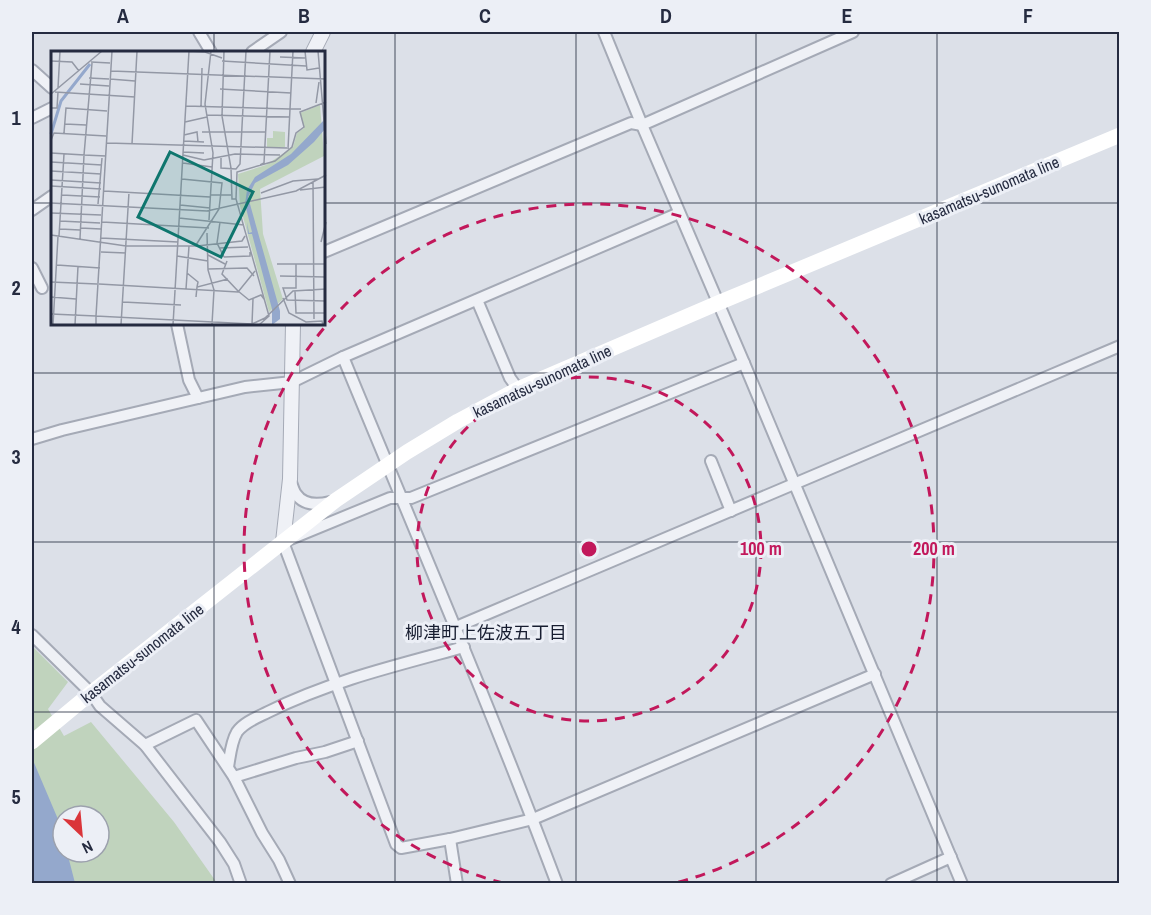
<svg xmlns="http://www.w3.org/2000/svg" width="1151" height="915" font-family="'Archivo Narrow','Noto Sans JP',sans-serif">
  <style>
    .green { fill: #c0d3bd; fill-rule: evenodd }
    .water { fill: #94a8cc }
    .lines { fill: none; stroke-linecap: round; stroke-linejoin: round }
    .minor-casing { stroke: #a5aab6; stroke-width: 14 }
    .tertiary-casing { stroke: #a5aab6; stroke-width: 16 }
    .minor { stroke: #eff1f6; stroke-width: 10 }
    .tertiary { stroke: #eff1f6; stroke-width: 14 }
    .secondary { stroke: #fff; stroke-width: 15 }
    .grid { fill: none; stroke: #252b40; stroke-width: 1.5; stroke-opacity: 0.55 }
    .ring { fill: none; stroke: #c2185b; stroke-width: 3; stroke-dasharray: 10 8 }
    .labels { text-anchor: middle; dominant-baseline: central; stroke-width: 6; stroke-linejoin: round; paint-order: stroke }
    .street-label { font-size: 16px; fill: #252b40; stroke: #eceff6 }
    .neighbourhood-label { font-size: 18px; fill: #171d30; stroke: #eceff6 }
    .inset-river { fill: none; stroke: #94a8cc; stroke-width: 3 }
    .inset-road { fill: none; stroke: #9398a5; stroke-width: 1.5 }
    .view { fill: #0f766e; fill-opacity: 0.15; stroke: #0f766e; stroke-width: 3 }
    .inset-edge { fill: none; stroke: #252b40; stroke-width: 3 }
    .centre { fill: #c2185b; stroke: #eceff6; stroke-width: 3 }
    .ring-label { font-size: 18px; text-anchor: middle; font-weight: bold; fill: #c2185b; stroke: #eceff6; stroke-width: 6; stroke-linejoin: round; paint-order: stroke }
    .neatline { fill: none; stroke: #252b40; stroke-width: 2 }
    .grid-label { font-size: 20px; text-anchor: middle; font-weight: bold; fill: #252b40 }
  </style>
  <rect width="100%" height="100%" fill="#dce0e8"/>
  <path class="green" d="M32 646 68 682 48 709 64 736 91 722 174 822 217 883H32ZM63 816H99V852H63Z"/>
  <path class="water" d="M32 758 63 831V852H67L75 883H32Z"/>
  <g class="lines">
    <g class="minor-casing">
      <g id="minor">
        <path d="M199 32 211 52"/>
        <path d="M604 32 642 125 744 363 962 884"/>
        <path d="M252 52 281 32"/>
        <path d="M32 70 52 88"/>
        <path d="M32 118 52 108"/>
        <path d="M32 210 52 196"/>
        <path d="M324 252 631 123 642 125 853 32"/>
        <path d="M32 268 42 288"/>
        <path d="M477 300 510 378 518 389"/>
        <path d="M177 324 189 380 198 398"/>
        <path d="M343 357C415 532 490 706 557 884"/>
        <path d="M744 363 411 498H390L283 542 396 844 401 848 450 839 533 819 875 674"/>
        <path d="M32 439 62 430 245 387 292 382 343 357 679 213"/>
        <path d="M711 461 731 511"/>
        <path d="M290 480C292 484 293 490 296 494 304 506 318 505 330 502"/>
        <path d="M456 627 1120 346"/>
        <path d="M32 635 91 693 100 706 145 745 220 842 234 864 241 884"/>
        <path d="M145 745 196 720 234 777 262 833 279 860 290 884"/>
        <path d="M228 767C230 756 231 742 237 732 244 722 258 717 268 712 330 681 398 665 464 647"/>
        <path d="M234 777 296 758 325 752 358 741"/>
        <path d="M450 839 457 884"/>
        <path d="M891 884 951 857"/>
      </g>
    </g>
    <g class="tertiary-casing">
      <g id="tertiary">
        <path d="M313 52 323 32"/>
        <path d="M283 542 290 479 293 324"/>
      </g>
    </g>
    <use href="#minor" class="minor"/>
    <use href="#tertiary" class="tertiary"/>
    <path class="secondary" d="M32 742 91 693 336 500 407 452 458 421 518 389 718 303 1120 135"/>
  </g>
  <path class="grid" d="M214 32V52M395 32V884M576 32V884M756 32V884M937 32V884M32 203H52M324 203H1120M214 324V884M32 373H1120M32 542H1120M32 712H1120"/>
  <g class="ring">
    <circle cx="589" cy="549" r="172"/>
    <path d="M503 883A345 345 0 1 1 675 883"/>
  </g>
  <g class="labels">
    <g class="street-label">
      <text transform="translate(989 190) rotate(-23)">kasamatsu-sunomata line</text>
      <text transform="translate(542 381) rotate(-25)">kasamatsu-sunomata line</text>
      <text transform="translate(142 653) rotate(-38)">kasamatsu-sunomata line</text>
    </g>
    <g class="neighbourhood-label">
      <text x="486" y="632">柳津町上佐波五丁目</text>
    </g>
  </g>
  <g transform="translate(51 51)">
    <rect width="274" height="274" fill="#dce0e8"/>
    <path d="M269 54 273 105 209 138 212 183 232 248 218 261 189 155 187 123 215 114 242 96 246 82 253 77 249 62ZM222 80 234 81V96H216V87H222Z" fill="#c0d3bd"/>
    <path d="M274 68V78L263 91 237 114 204 132 197 146 229 260V268L221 274V258L201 183H197L196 171 198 182 201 181 194 153 196 139 204 126 240 103Z" fill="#94a8cc"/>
    <path class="inset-river" d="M0 83 10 50 39 13"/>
    <path class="inset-road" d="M132 0 154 1 171 7M173 0 171 65 180 117 181 148H185M242 0 239 58H250M254 0 256 19 268 17M267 0 275 93M229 6 254 7M0 10 21 11 28 20M171 10 255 15M40 11 59 12M41 12 33 104 55 105M60 20 275 28M38 27 58 28M59 28 84 30M29 33 58 35M7 37 9 0M169 38 240 42M4 41 84 46M0 43 51 0M265 52 268 31M135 55 239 58 237 98M150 56 151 17M0 57H6L7 41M156 64 239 66M134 71 156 66M14 73 35 74M151 81H215M13 82 15 57 56 60M133 84 146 81 147 91M0 89 3 82 55 85M133 90 153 91M56 92 236 97M81 93 86 0M132 101 153 102M0 102 33 104 29 188M132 104 153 109M170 107V117L185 118 189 113 195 0M153 109 184 103 229 104M0 111 51 114M132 112 161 116M209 114 213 112 219 0M0 120 50 123M131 128 171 132 168 158 145 194M0 129 50 132M262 131 263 268M0 135 50 138M249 139 275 136M53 140 159 146M210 142 242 130 267 128M11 144 49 146M159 144H180M0 152 156 160 245 140 275 124M47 153 51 107M129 154 159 157M0 162 50 164M128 167 193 174M158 169 162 102 154 53 160 0M9 170 49 172M51 171 158 177M169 171 166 192 173 206M29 177 50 178M9 178 29 179M156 182 157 219 163 239 161 273M0 184 75 195H146L191 190 194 185M8 185 13 103M50 187 127 191M270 191 275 171M168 197 197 196M50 201 75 202M157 204 174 213M126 205 157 210M173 206 199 205V201M176 210 171 223 187 240M226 213H275M245 213V237H232L236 249 275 250M6 214 49 217M157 218 196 217 203 225M136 222 147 231 146 236M229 225 275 226M0 231 46 233M48 233 187 241 204 220M135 238 138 195M187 240 198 249 210 244 213 248M244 240 245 262H275M0 246 25 248M145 246 146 236 177 228M232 247 238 262 255 271 271 270 272 274M72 251 130 254M0 263 45 265M45 265 61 0M201 273 202 248M2 274 7 185M24 274 27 215M45 274V265L201 273 214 267 242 240 275 238M70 274 78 141M122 274 138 0M208 274 218 265 185 148 186 121 224 110 241 96 245 82 253 76 249 61 275 51"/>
    <path class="view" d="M119 101 202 141 170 206 87 166Z"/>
    <rect width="274" height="274" class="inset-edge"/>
  </g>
  <circle cx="589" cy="549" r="9" class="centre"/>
  <g class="ring-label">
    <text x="761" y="555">100 m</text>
    <text x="934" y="555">200 m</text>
  </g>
  <rect width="1151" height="915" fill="none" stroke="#eceff6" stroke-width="66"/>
  <g transform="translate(81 834) rotate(154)"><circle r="28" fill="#eceff6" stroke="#9ca1ad" stroke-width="1.5"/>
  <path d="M0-4.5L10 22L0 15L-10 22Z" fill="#da353a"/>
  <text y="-9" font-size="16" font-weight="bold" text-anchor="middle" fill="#252b40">N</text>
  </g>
  <rect x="33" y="33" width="1085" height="849" class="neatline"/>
  <g class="grid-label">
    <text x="123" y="23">A</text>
    <text x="304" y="23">B</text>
    <text x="485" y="23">C</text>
    <text x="666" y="23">D</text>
    <text x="847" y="23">E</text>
    <text x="1028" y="23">F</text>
    <text x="16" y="125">1</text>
    <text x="16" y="295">2</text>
    <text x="16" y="464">3</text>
    <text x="16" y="634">4</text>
    <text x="16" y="804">5</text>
  </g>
</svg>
